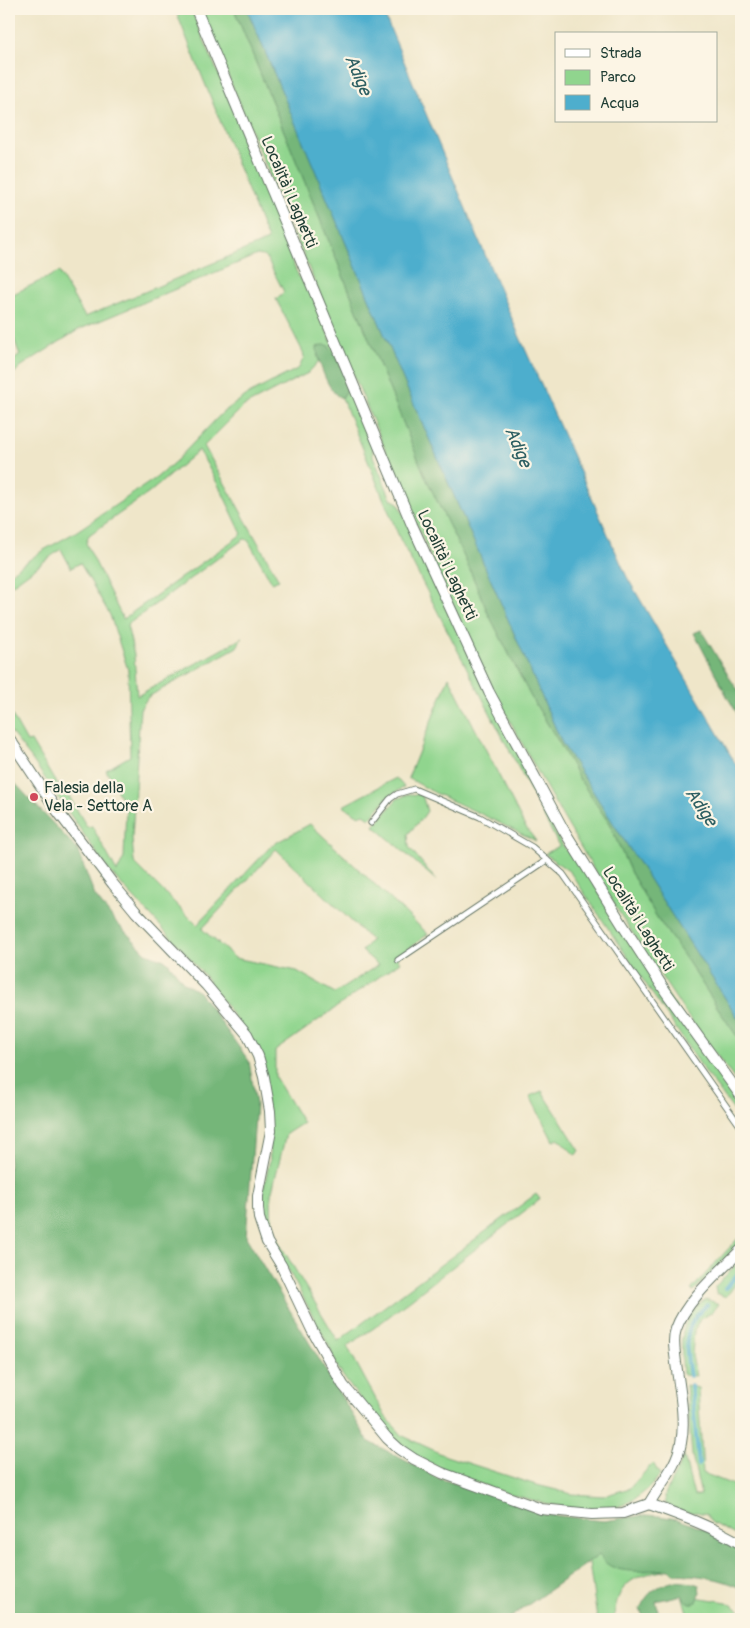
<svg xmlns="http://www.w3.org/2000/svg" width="750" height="1628" font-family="Pangolin,sans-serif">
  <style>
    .green { fill: #90d58e; stroke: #588961; fill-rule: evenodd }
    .forest { fill: #74b679; stroke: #4a7a56 }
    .water { fill: #4eaecd; stroke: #367680 }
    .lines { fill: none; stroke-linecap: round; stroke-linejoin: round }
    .stream { stroke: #4eaecd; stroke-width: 4 }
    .lane-casing { stroke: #687868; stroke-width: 7 }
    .street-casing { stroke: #687868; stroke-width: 12 }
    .lane { stroke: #fff; stroke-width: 5 }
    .street { stroke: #fff; stroke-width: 10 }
    .poi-dot { fill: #d1495b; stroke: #fcf5e5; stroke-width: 2 }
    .labels { text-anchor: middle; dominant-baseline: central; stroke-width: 4.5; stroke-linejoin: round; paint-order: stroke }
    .street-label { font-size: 16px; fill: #1f3d34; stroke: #fcf5e5 }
    .poi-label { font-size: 16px; fill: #1f3d34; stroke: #fcf5e5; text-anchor: start }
    .water-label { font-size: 18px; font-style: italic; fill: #2d5f62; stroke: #fcf5e5 }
  </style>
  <rect width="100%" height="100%" fill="#fcf5e5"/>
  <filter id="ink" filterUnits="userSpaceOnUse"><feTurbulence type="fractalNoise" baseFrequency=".02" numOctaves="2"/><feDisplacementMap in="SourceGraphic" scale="10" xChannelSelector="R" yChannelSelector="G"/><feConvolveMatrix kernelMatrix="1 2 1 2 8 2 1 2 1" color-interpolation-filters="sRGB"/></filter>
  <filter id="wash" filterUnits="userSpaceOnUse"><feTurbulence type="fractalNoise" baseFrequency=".0096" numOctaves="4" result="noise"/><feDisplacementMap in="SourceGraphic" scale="20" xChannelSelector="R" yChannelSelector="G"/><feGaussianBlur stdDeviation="1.12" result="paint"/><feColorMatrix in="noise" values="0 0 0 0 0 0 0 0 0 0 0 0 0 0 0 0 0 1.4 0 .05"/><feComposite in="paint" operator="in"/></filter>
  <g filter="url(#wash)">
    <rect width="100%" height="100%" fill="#efe6c9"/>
    <g class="green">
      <path d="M175 9H191L286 235 292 262 300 279 311 292 341 366 317 354 319 361 308 373 244 406 204 446 279 580 272 583 248 540 244 539 127 625 134 655 137 696 242 638 237 647 148 697 140 709 132 838 134 862 197 925 272 845 310 824 428 934 397 958 400 962 275 1051V1077L303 1123 286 1134 271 1195 272 1231 338 1341 536 1194 540 1199 374 1328 347 1346 385 1416 403 1436 446 1456 533 1484 572 1494 603 1496 630 1488 653 1463 660 1475C645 1495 626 1508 600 1510 554 1513 427 1472 395 1440 387 1432 380 1422 373 1414 356 1393 337 1374 330 1348L289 1271 269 1242 263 1217 262 1202 263 1190 270 1160 263 1060 228 1008 204 975 180 947 109 871 31 758 9 730V710L27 742 31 741 57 785 62 784 87 827 92 826 117 872 124 858 126 808 106 770 130 756 128 670 110 615 80 563 71 568 61 549 9 587V574L42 551 74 533 156 478 176 461 222 413 247 395 299 368 304 357 303 352 276 299 284 292 267 259 263 256 257 255 78 330 20 367 9 379V364L20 355 9 326V296L59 272 85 317 268 240ZM199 450 222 492 242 534 123 619 86 543 89 535 149 493ZM276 849 371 940 362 951 378 965 335 993 297 971 235 958 202 929Z"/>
      <path d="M200 9H234L425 476 466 561 488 613 531 697 560 744 580 780 609 823 631 873 658 919 687 960 725 1019 741 1042V1088L684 1011 620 914 552 798 492 688 443 586 402 490Z"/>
      <path d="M350 385 372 441 373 456 391 499 398 503 543 798C546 822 565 853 583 868L741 1104V1120L706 1073 570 872 545 854 559 846 400 539 342 398Z"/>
      <path d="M449 677 524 825 536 841 479 813 437 794 408 778Z"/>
      <path d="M396 778 404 787 388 797 370 818 364 814 359 816 343 806Z"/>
      <path d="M409 794 422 795 427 811 423 817 408 834 409 847 437 881 374 826 397 799Z"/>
      <path d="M542 1091 575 1143 580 1151 575 1155 559 1139 553 1141 530 1096Z"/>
      <path d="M741 1235V1241L694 1291 691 1290Z"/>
      <path d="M741 1259V1277L726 1297 716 1293 715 1287Z"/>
      <path d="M706 1299 719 1304 711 1313 700 1319 694 1331 692 1355 696 1376 683 1375C681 1345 677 1318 706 1299Z"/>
      <path d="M686 1385 698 1388 703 1473 741 1488V1538L712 1523 706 1514 696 1512 691 1513 676 1510 666 1504 665 1496 666 1492 684 1456 694 1496 701 1495 692 1455Z"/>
      <path d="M599 1555C620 1578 638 1566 664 1571 632 1575 616 1585 614 1619H597L589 1562Z"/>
      <path d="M682 1595 727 1602 741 1611V1619H689Z"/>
    </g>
    <g class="forest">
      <path d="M234 9H247L406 386 562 743 741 1023V1042L725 1019 687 960 658 919 631 873 609 823 580 780 560 744 531 697 488 613 466 561 425 476Z"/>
      <path d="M322 345H328L341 366 350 385 342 398C329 395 317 360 317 347Z"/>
      <path d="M701 630 731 680 741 694V720L728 698 694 633Z"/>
      <path d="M9 777 77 849 95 896 114 920 146 953 167 961 184 983 199 992 249 1061 256 1104 246 1237 368 1441 440 1479 503 1498 542 1514 604 1521 645 1515 659 1516 677 1519 704 1529 741 1548V1588C720 1578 698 1575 675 1574L670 1570C652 1569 624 1576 607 1564 604 1562 602 1558 599 1555L508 1619H9Z"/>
      <path d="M676 1581 693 1583 699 1585 700 1593 697 1602C689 1605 685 1602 682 1595L656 1601 659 1616 658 1619H644L640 1609C647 1592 658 1585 676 1581Z"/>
    </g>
    <path class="water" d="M247 9H382L518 333 627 577 741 773V1023L562 743 406 386Z"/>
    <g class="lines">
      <g class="stream">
        <path d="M725 1289 741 1270"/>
        <path d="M690 1376C685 1348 682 1325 707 1305"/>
        <path d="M691 1385 699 1465"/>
      </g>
    </g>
  </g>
  <g filter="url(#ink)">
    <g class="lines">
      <g class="lane-casing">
        <g id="lane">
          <path d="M371 823 390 799 397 794 414 789 480 817 532 847 563 874 741 1127"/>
          <path d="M398 960 547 860"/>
        </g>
      </g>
      <g class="street-casing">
        <g id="street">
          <path d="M196 9 412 525 489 692 563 829 622 924 666 992 741 1096"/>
          <path d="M9 738 56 809 113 884 136 912 206 985 247 1034 258 1056 264 1077 270 1111 271 1131 258 1196V1208L259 1218 267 1242 281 1265 312 1330 343 1385 358 1403 387 1438 399 1449 414 1459 442 1473 541 1509 592 1514 623 1513 649 1504"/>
          <path d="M649 1504C660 1484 677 1466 681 1443 686 1419 679 1387 676 1363 675 1352 672 1340 676 1329 686 1300 720 1272 741 1250"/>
          <path d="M649 1504C680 1515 713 1527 741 1544"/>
        </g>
      </g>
      <use href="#lane" class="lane"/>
      <use href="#street" class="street"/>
    </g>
  </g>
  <circle class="poi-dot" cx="34" cy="797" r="5"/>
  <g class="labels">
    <g class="street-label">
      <text transform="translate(289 192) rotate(67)">Località i Laghetti</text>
      <text transform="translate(447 565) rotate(65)">Località i Laghetti</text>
      <text transform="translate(638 919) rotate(58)">Località i Laghetti</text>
    </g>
    <g class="poi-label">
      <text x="44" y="788">Falesia della<tspan x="44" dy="18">Vela - Settore A</tspan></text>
    </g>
    <g class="water-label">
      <text transform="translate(358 75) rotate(67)">Adige</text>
      <text transform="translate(518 447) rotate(67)">Adige</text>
      <text transform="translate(701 807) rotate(56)">Adige</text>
    </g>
  </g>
  <rect width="750" height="1628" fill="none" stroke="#fcf5e5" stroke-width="30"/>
  <rect x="555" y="32" width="162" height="90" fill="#fcf5e5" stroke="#a4ab9e"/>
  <rect x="565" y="49" width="25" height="8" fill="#ffffff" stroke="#a4ab9e"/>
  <text x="600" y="58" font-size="15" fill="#1f3d34">Strada</text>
  <rect x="565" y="70" width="25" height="15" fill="#90d58e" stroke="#a4ab9e"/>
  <text x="600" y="82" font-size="15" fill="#1f3d34">Parco</text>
  <rect x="565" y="95" width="25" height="15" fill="#4eaecd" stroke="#a4ab9e"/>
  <text x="600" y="108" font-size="15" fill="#1f3d34">Acqua</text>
</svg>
